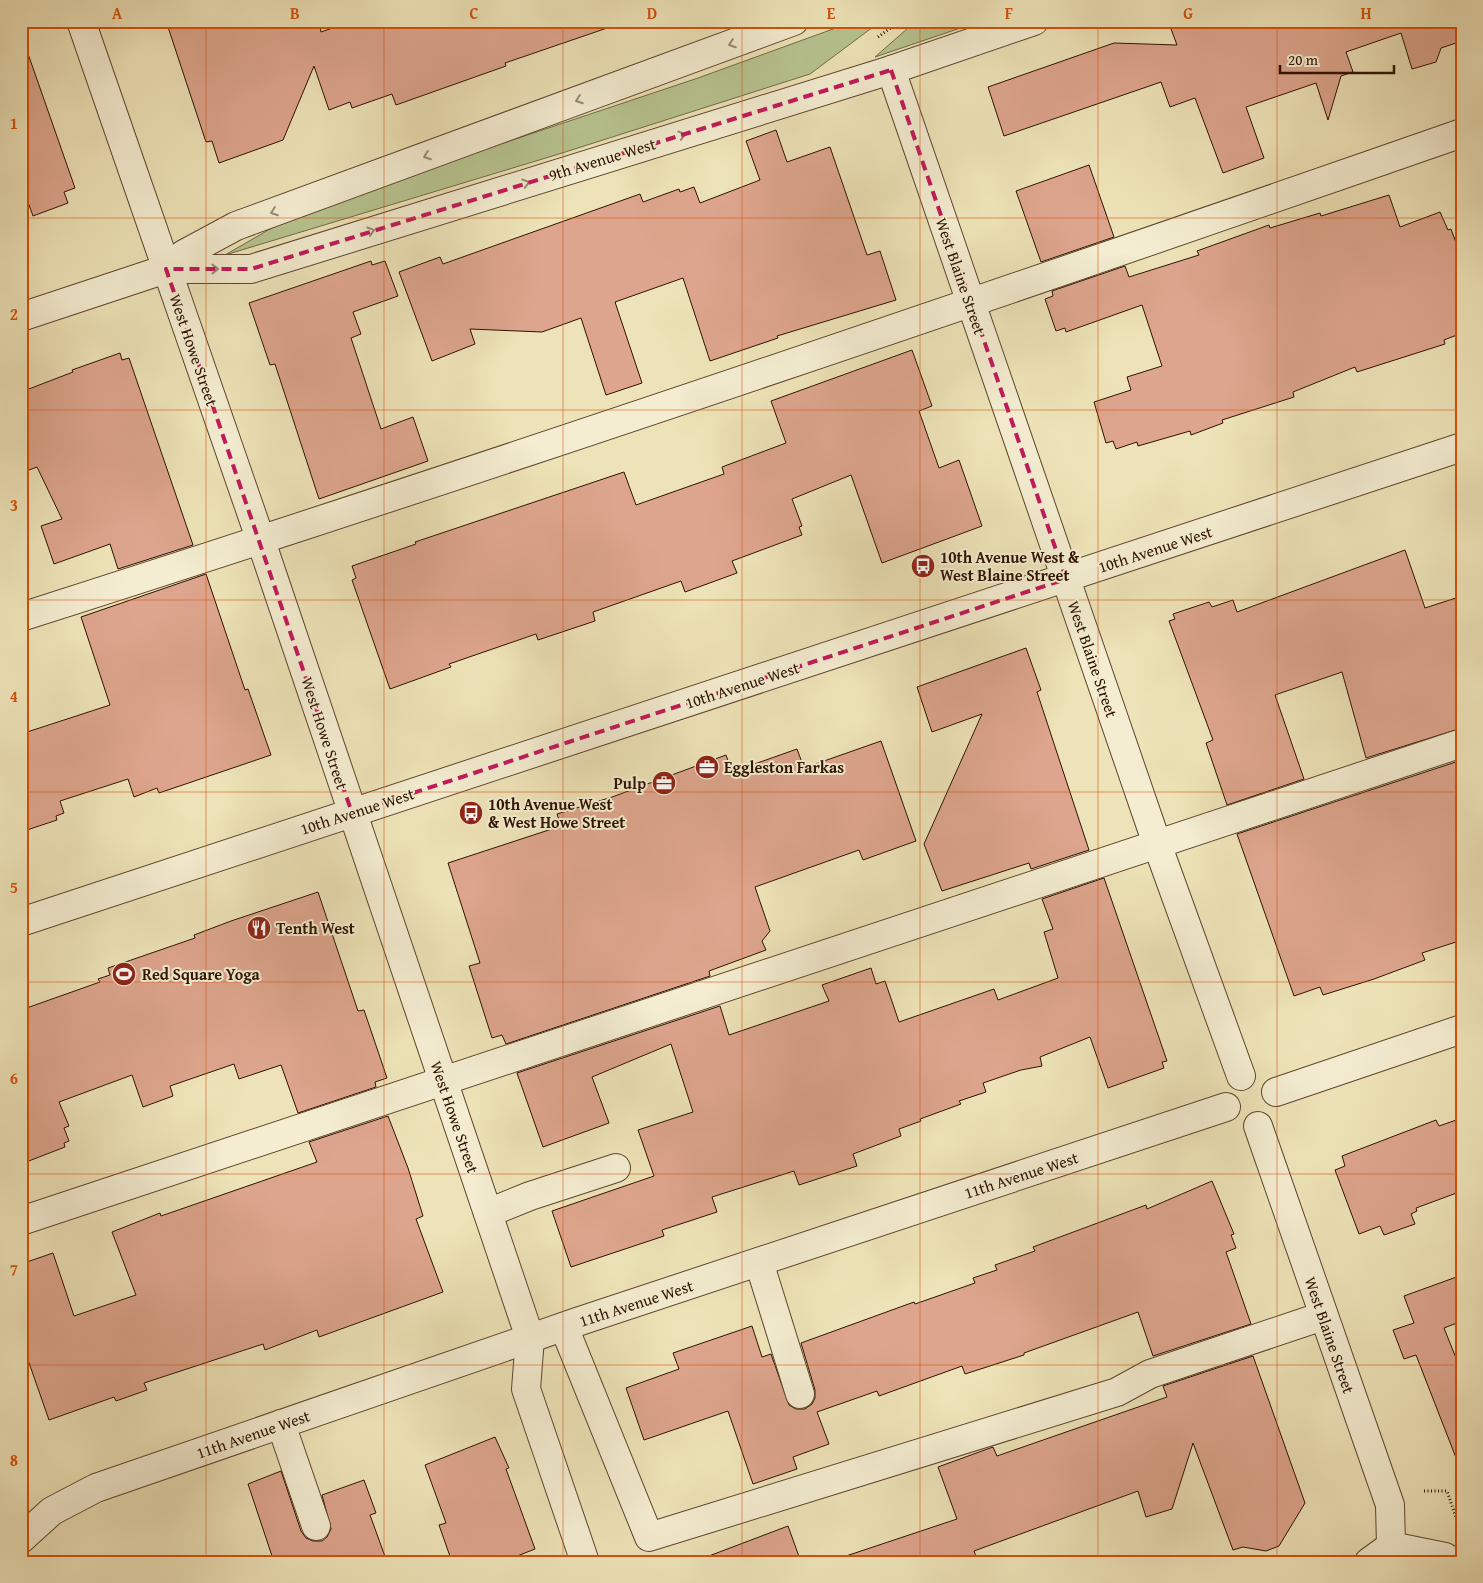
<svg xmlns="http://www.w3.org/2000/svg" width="1483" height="1583" font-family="'Gentium Book Plus',serif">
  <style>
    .green { fill: #b7c490; stroke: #726b48 }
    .building { fill: #dda58d; stroke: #2e1200 }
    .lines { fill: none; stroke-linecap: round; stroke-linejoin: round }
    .minor-casing { stroke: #5e462e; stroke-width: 30 }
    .path { stroke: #2e1200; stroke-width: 3; stroke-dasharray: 1 2.5; stroke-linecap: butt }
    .minor { stroke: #f4edd1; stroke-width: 28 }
    .oneway { stroke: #9b8a73 }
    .marked { fill: none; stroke: #c2185b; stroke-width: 4; stroke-dasharray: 10 6; stroke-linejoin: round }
    .grid { fill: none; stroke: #d5520b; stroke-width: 1; stroke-opacity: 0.55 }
    .labels { text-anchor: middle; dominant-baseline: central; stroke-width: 4; stroke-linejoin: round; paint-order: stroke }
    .street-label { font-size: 16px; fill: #2e1200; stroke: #f4edd1 }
    .poi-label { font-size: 16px; font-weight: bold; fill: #2e1200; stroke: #f4edd1; text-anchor: start }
    .neatline { fill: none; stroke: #d5520b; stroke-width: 2 }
    .grid-label { font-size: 16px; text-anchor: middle; font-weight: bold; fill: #d5520b }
  </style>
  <rect width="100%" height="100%" fill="#eee3b8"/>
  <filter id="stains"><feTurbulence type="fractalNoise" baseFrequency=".004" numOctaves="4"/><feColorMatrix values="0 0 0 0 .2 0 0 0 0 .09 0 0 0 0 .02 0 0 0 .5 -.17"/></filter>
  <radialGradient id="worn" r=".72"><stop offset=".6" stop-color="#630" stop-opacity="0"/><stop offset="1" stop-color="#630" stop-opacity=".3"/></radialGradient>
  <g class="green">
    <path d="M855 21H881L810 74 559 154 225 255 303 210 698 78Z"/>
    <path d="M916 21H981L875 57Z"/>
  </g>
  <g class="building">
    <path d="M166 21H319L321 32 352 21H612L613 26 505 63 506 66 396 105 392 94 352 108 350 102 329 110 314 66 283 140 219 163 212 141 206 142Z"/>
    <path d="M1168 21H1462V41L1441 48 1436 62 1412 69 1401 33 1346 52 1353 72 1341 76 1328 120 1316 83 1246 107 1264 158 1223 173 1195 98 1170 107 1161 82 1004 136 988 87 1114 43 1177 45Z"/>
    <path d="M21 48H26L75 188 64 192 68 203 33 216 21 183Z"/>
    <path d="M776 130 787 162 830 147 867 255 880 251 896 300 777 336 778 338 710 361 683 278 615 302 642 383 606 395 581 318 542 332 470 329 475 344 432 361 399 272 440 257 443 264 640 194 643 202 679 189 680 192 694 187 700 203 760 180 746 141Z"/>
    <path d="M1089 165 1114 237 1041 262 1016 191Z"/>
    <path d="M1389 195 1400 227 1440 212 1448 230 1451 229 1462 259V333L1444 340 1445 344 1357 372 1355 367 1293 392 1294 397 1222 420 1223 423 1191 435 1190 431 1138 446 1137 442 1116 449 1113 441 1106 443 1094 402 1131 390 1127 377 1162 366 1142 305 1066 332 1065 328 1056 331 1045 299 1053 296 1052 291 1125 266 1129 277 1199 255 1197 251 1269 225 1270 228 1320 213 1321 216Z"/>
    <path d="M371 261 372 265 385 261 398 296 353 312 361 334 351 338 381 429 413 417 428 461 319 499 275 364 270 365 249 303Z"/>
    <path d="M912 350 932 406 919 411 939 468 959 460 982 526 882 563 851 475 792 499 802 526 799 527 802 535 732 561 737 573 685 592 681 581 593 612 595 621 538 640 536 634 449 664 451 667 390 689 352 580 356 578 352 566 416 544 415 542 624 472 636 505 724 474 722 467 786 443 771 401Z"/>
    <path d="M120 353 122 360 129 358 193 545 118 569 110 544 54 564 41 526 62 519 37 467 21 473V392L73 372 72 370Z"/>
    <path d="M1405 550 1425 608 1462 596V728L1366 758 1342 672 1275 695 1304 779 1227 805 1206 743 1213 740 1169 621 1175 619 1173 614 1209 602 1212 607 1233 600 1237 612Z"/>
    <path d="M206 574 245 690 248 689 271 755 159 793 157 788 134 797 128 779 60 801 64 813 56 816 57 820 21 832V734L110 705 81 617Z"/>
    <path d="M1026 648 1041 690 1037 692 1089 850 1031 869 1029 863 942 891 924 844 982 714 932 732 917 687Z"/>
    <path d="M881 741 916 841 863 860 859 850 755 887 770 931 762 941 766 950 709 971 710 976 506 1044 502 1035 492 1038 469 966 480 963 448 863 561 826 557 814 612 797 726 755 732 772 797 749 804 768Z"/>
    <path d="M1462 760V940L1422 953 1425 960 1374 979 1323 995 1320 987 1294 996 1237 834Z"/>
    <path d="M1104 878 1167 1061 1162 1062 1164 1068 1108 1088 1090 1037 1040 1057 1042 1066 1021 1070 983 1083 986 1092 959 1101 961 1104 920 1119 921 1121 899 1129 901 1136 853 1154 857 1166 799 1185 794 1171 712 1197 717 1212 662 1230 664 1236 571 1267 552 1211 654 1176 638 1130 693 1112 671 1044 592 1077 609 1123 543 1147 517 1073 720 1006 729 1035 829 1001 822 985 871 968 876 984 885 981 899 1022 994 989 998 1000 1058 978 1044 932 1053 929 1042 899Z"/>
    <path d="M318 892 358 1011 364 1010 387 1078 375 1082 376 1087 298 1113 281 1065 239 1079 234 1064 170 1086 173 1096 143 1107 132 1075 59 1102 69 1126 64 1128 69 1141 64 1143 65 1147 21 1164V1010L100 982 98 979 110 975 108 968 195 938 194 935 231 921Z"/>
    <path d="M388 1116 408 1168 423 1216 416 1219 443 1292 319 1337 317 1330 265 1350 263 1344 144 1383 147 1390 116 1401 114 1397 49 1420 21 1340V1264L53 1253 74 1316 136 1295 112 1232 160 1213 161 1216 317 1162 309 1142Z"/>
    <path d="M1462 1118V1191L1416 1208 1417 1211 1411 1214 1415 1224 1384 1235 1380 1226 1359 1234 1335 1170 1345 1166 1342 1156 1436 1120 1439 1126Z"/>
    <path d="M1212 1181 1234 1234 1231 1235 1236 1248 1226 1252 1251 1324 1153 1356 1138 1312 1024 1353V1355L965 1374 962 1366 879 1396 877 1391 817 1412 829 1444 793 1457 797 1469 753 1484 728 1411 644 1440 626 1388 679 1369 673 1353 752 1326 762 1357 771 1354 789 1405 796 1409H805L812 1404 815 1398V1390L801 1343 914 1302 915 1304 975 1283 973 1278 997 1270 995 1265 1035 1251 1033 1247 1146 1205 1147 1209Z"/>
    <path d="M1462 1275V1321L1444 1328 1462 1373V1468H1460L1416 1355 1404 1359 1393 1330 1414 1323 1404 1296Z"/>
    <path d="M1253 1356 1305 1503 1279 1546 1266 1551 1243 1547 1233 1550 1193 1443 1172 1509 1146 1517 1138 1491 974 1551 978 1562H847L846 1556 957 1519 938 1467 993 1447 997 1456 1167 1397 1163 1386Z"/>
    <path d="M495 1437 509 1468 506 1469 535 1549 502 1562H452L439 1525 446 1523 425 1465Z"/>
    <path d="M281 1471 301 1531 306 1538 313 1541H322L327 1537 331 1529 322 1495 364 1480 376 1513 370 1515 387 1562H274L248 1484Z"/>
    <path d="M788 1526 801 1562H701V1559Z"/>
  </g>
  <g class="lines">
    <g class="minor-casing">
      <g id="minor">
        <path d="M81 21 261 541 530 1338 526 1389 585 1562"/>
        <path d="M891 70 1157 844 1241 1076"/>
        <path d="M166 269 184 254 236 226 794 21"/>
        <path d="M21 317 166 269H251L891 70 1034 21"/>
        <path d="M21 617C504 463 983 300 1462 133"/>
        <path d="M21 922 1462 447"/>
        <path d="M1276 1092 1462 1029"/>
        <path d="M1258 1126 1390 1505 1391 1546"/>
        <path d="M488 1213 530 1196 616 1168"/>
        <path d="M21 1221 1462 743"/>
        <path d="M759 1262 800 1394"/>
        <path d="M564 1327 649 1537 1117 1392 1150 1374 1323 1316"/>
        <path d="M281 1424 316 1526"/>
        <path d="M21 1539 52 1511 96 1488 577 1322 1226 1107"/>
        <path d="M1391 1546 1445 1557 1453 1562"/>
        <path d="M1369 1562 1391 1546"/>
      </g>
    </g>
    <g class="path">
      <path d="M878 37 900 21"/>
      <path d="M1424 1491H1447L1459 1526"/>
    </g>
    <use href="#minor" class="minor"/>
  </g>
  <defs><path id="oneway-chevron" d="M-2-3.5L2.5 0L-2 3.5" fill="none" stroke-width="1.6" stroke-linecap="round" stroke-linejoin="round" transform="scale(1.25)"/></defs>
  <g class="oneway">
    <use href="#oneway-chevron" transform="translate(732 44) rotate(160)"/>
    <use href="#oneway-chevron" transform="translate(579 100) rotate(160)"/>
    <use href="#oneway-chevron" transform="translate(682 135) rotate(-17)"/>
    <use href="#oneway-chevron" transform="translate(427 156) rotate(160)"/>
    <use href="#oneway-chevron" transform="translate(526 183) rotate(-17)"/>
    <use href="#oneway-chevron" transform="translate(274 212) rotate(160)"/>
    <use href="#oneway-chevron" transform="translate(371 231) rotate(-17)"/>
    <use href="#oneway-chevron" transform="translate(215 269)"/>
  </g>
  <path class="marked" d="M891 70 1066 579 352 813 166 269H251Z"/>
  <path class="grid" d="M206 21V1562M384 21V1562M563 21V1562M742 21V1562M920 21V1562M1098 21V1562M1277 21V1562M21 218H1462M21 410H1462M21 600H1462M21 792H1462M21 982H1462M21 1174H1462M21 1365H1462"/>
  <defs>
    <g id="bus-disc" transform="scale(1.25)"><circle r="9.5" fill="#8f2418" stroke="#f4edd1"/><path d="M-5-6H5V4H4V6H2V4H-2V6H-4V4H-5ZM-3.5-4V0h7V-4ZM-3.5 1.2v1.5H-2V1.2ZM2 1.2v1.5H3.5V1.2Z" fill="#fff"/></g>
    <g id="office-disc" transform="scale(1.25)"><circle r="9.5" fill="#8f2418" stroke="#f4edd1"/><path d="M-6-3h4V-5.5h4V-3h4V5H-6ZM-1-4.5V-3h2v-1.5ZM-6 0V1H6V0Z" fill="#fff"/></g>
    <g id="restaurant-disc" transform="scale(1.25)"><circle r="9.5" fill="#8f2418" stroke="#f4edd1"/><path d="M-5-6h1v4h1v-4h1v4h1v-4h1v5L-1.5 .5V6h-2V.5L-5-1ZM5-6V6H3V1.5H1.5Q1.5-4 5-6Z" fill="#fff"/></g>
    <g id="stadium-disc" transform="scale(1.25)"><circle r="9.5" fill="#8f2418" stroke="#f4edd1"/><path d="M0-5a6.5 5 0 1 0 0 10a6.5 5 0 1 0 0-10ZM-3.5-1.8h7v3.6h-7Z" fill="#fff"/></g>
  </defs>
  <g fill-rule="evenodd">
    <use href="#bus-disc" x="923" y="566"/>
    <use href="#office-disc" x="707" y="767"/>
    <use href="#office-disc" x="664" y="783"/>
    <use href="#bus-disc" x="471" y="813"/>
    <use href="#restaurant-disc" x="259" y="928"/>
    <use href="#stadium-disc" x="124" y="974"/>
  </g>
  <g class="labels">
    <g class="street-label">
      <text transform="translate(602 159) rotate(-17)">9th Avenue West</text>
      <text transform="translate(961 276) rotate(71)">West Blaine Street</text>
      <text transform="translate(194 350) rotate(71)">West Howe Street</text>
      <text transform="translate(1155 549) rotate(-18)">10th Avenue West</text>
      <text transform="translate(1093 659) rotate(71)">West Blaine Street</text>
      <text transform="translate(742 685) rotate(-18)">10th Avenue West</text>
      <text transform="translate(325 733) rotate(72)">West Howe Street</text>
      <text transform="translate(357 811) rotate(-18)">10th Avenue West</text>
      <text transform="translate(455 1117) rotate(71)">West Howe Street</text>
      <text transform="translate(1021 1175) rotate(-18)">11th Avenue West</text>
      <text transform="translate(636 1303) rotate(-18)">11th Avenue West</text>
      <text transform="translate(1330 1335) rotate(71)">West Blaine Street</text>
      <text transform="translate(253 1434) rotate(-19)">11th Avenue West</text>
    </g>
    <g class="poi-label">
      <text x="940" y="557">10th Avenue West &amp;<tspan x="940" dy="18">West Blaine Street</tspan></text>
      <text x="724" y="767">Eggleston Farkas</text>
      <text x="646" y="783" text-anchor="end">Pulp</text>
      <text x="488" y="804">10th Avenue West<tspan x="488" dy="18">&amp; West Howe Street</tspan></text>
      <text x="276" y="928">Tenth West</text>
      <text x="142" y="974">Red Square Yoga</text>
    </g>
  </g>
  <rect width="1483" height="1583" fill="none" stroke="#eee3b8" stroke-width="55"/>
  <path d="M1280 65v8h114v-8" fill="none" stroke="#2e1200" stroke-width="2.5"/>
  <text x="1288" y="65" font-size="15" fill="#2e1200" stroke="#f4edd1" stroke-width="4" paint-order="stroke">20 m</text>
  <rect x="28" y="28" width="1428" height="1528" class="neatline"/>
  <g class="grid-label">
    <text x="117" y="19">A</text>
    <text x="295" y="19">B</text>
    <text x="474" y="19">C</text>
    <text x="652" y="19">D</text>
    <text x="831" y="19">E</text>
    <text x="1009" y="19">F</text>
    <text x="1188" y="19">G</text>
    <text x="1366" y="19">H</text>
    <text x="14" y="129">1</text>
    <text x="14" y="320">2</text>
    <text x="14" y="511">3</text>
    <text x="14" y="702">4</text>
    <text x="14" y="893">5</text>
    <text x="14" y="1084">6</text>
    <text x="14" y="1275">7</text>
    <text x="14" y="1466">8</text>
  </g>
  <rect width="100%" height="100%" filter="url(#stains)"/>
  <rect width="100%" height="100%" fill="url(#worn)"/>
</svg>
